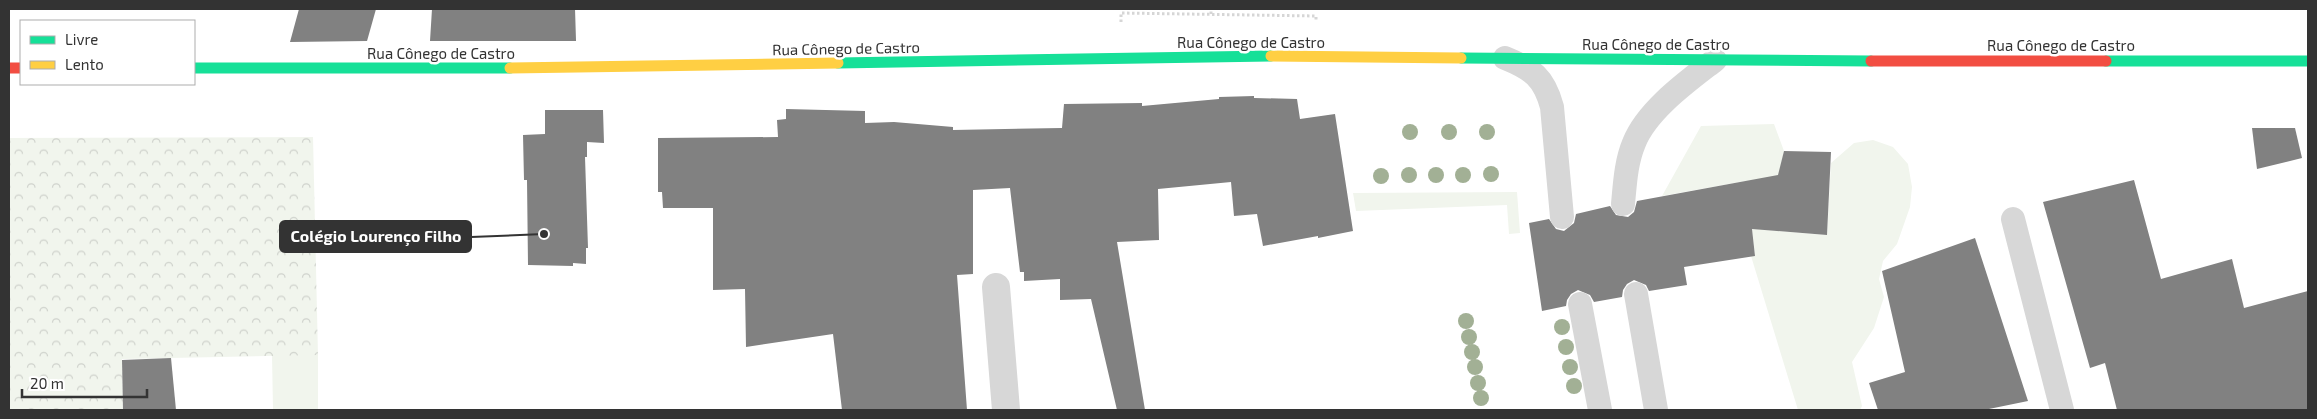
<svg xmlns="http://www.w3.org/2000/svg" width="2317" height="419" font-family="'Exo 2',sans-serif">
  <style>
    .green { fill: #f1f5ed }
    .forest { fill: url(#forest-crowns) }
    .building { fill: #818181 }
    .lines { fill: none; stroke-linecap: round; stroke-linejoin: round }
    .path { stroke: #d6d6d6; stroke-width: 3; stroke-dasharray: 2.5 2.5; stroke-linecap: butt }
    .lane { stroke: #d7d7d7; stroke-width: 24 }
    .street { stroke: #d7d7d7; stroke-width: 28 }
    .fast { stroke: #16e098; stroke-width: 11 }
    .slow { stroke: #ffcf43; stroke-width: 11 }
    .jam { stroke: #f24e42; stroke-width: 11 }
    .tree { fill: #a2b095 }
    .labels { text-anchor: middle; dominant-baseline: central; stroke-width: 5; stroke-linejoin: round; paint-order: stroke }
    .street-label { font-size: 15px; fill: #333; stroke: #fff }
    .leader { fill: none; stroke: #333; stroke-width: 2 }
    .callout-dot { fill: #333; stroke: #fff; stroke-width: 2 }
    .callout { fill: #333; stroke: #333; stroke-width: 2 }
    .callout-label { font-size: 16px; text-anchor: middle; font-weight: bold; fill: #fff }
  </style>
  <defs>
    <pattern id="forest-crowns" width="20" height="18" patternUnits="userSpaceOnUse" patternTransform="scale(1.25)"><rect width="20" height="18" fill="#f1f5ed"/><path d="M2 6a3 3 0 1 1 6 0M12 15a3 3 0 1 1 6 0" fill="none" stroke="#cfd2cc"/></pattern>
  </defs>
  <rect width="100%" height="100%" fill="#fff"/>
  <g class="green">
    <path d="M1774 124 1784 151 1767 230 1827 235 1831 163 1854 143 1873 140 1893 147 1908 164 1912 187 1910 207 1897 244 1883 261 1879 279 1884 297 1874 328 1852 362 1862 406 1860 410H1798L1751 256 1755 255 1746 181 1662 196 1701 126Z"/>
    <path d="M1517 192 1520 233 1509 234 1507 205 1356 211 1353 193Z"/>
    <path d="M272 355H318V410H273Z"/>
  </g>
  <path class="forest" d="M313 137 318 355 122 359 123 410H9V138Z"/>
  <g class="building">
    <path d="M299 9H376L367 41 290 42Z"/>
    <path d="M432 9H575L576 41H430Z"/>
    <path d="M1254 96V98L1297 99 1300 119 1335 114 1353 231 1318 238V236L1263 246 1257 214 1234 216 1231 182 1158 189 1159 240 1117 242 1145 410H1117L1091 299 1060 300V279L1024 281V272H1020L1010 188 973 190V274L957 275 967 410H842L833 334 746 347 745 289 713 290V208H663L662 192H658V138L778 137 777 120 786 119V109L865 111V123L894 122 953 127V130L1062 128 1064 104 1142 103V106L1219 99V97Z"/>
    <path d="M545 110H603L604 143 587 142V157H585L588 248H586V264L573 263V266L528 265 527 180H524L523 135 545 134Z"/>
    <path d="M2252 128H2295L2302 158 2257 169Z"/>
    <path d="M1784 151 1831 152 1827 235 1752 229 1755 256 1684 267 1687 285 1649 291 1646 285 1634 280 1627 284 1623 290 1622 297 1594 302 1590 295 1578 290 1571 294 1567 300 1566 306 1542 311 1529 223 1549 219 1556 229 1564 231 1574 223 1576 214 1610 206 1616 215 1628 217 1634 212 1637 201 1778 175Z"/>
    <path d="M2134 180 2161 279 2232 259 2244 308 2308 291V410H2117L2105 363 2090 368 2043 202Z"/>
    <path d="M1975 238 2028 401 1984 410H1878L1869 383 1905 372 1882 271Z"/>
    <path d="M171 358 176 410H123L122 360Z"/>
  </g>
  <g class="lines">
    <g class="path">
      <path d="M1211 14V9"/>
      <path d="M1121 22V13L1316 16V20"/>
    </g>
    <g class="lane">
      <path d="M1505 58C1532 69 1544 77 1552 107L1562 217"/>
      <path d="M1623 204C1625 183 1626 162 1634 143 1647 110 1688 81 1715 60"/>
      <path d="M2013 219 2062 410"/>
      <path d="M1636 294 1656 410"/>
      <path d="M1580 304 1600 410"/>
    </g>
    <path class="street" d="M996 287 1006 410"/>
    <g class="fast">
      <path d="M1461 58 1871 61"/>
      <path d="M2106 61H2308"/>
      <path d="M838 63 1271 56"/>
      <path d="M194 68H510"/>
    </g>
    <g class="slow">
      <path d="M1271 56 1461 58"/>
      <path d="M510 68 838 63"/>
    </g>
    <g class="jam">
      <path d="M1871 61H2106"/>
      <path d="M9 68H21"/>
    </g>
  </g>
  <g class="tree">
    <circle cx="1410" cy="132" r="8"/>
    <circle cx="1449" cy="132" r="8"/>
    <circle cx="1487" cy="132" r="8"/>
    <circle cx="1491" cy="174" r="8"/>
    <circle cx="1409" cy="175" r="8"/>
    <circle cx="1436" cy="175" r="8"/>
    <circle cx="1463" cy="175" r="8"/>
    <circle cx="1381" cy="176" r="8"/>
    <circle cx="1466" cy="321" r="8"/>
    <circle cx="1562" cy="327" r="8"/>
    <circle cx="1469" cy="337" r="8"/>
    <circle cx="1566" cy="347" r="8"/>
    <circle cx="1472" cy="352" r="8"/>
    <circle cx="1475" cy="367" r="8"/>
    <circle cx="1570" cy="367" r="8"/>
    <circle cx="1478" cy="383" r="8"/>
    <circle cx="1574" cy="386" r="8"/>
    <circle cx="1481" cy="398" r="8"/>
  </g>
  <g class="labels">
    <g class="street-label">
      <text x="1251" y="42">Rua Cônego de Castro</text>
      <text x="1656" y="44">Rua Cônego de Castro</text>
      <text x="2061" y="45">Rua Cônego de Castro</text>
      <text transform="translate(846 48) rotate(-1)">Rua Cônego de Castro</text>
      <text x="441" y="53">Rua Cônego de Castro</text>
    </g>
  </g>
  <path class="leader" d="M544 234L471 237"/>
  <circle class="callout-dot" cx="544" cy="234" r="5"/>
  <rect class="callout" x="280" y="221" width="191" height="31" rx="5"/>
  <g class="callout-label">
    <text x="376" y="242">Colégio Lourenço Filho</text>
  </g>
  <rect width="2317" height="419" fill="none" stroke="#333333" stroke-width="20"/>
  <rect x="20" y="20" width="175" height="65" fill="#ffffff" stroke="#adadad"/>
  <rect x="30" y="36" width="25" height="8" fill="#16e098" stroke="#adadad"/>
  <text x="65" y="45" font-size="15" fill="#333333">Livre</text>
  <rect x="30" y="61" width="25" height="8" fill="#ffcf43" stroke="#adadad"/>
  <text x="65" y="70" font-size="15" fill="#333333">Lento</text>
  <path d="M22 389v8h125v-8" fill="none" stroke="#333333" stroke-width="2.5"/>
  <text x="30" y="389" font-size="15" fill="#333333" stroke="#ffffff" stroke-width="4" paint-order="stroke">20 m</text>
</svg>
